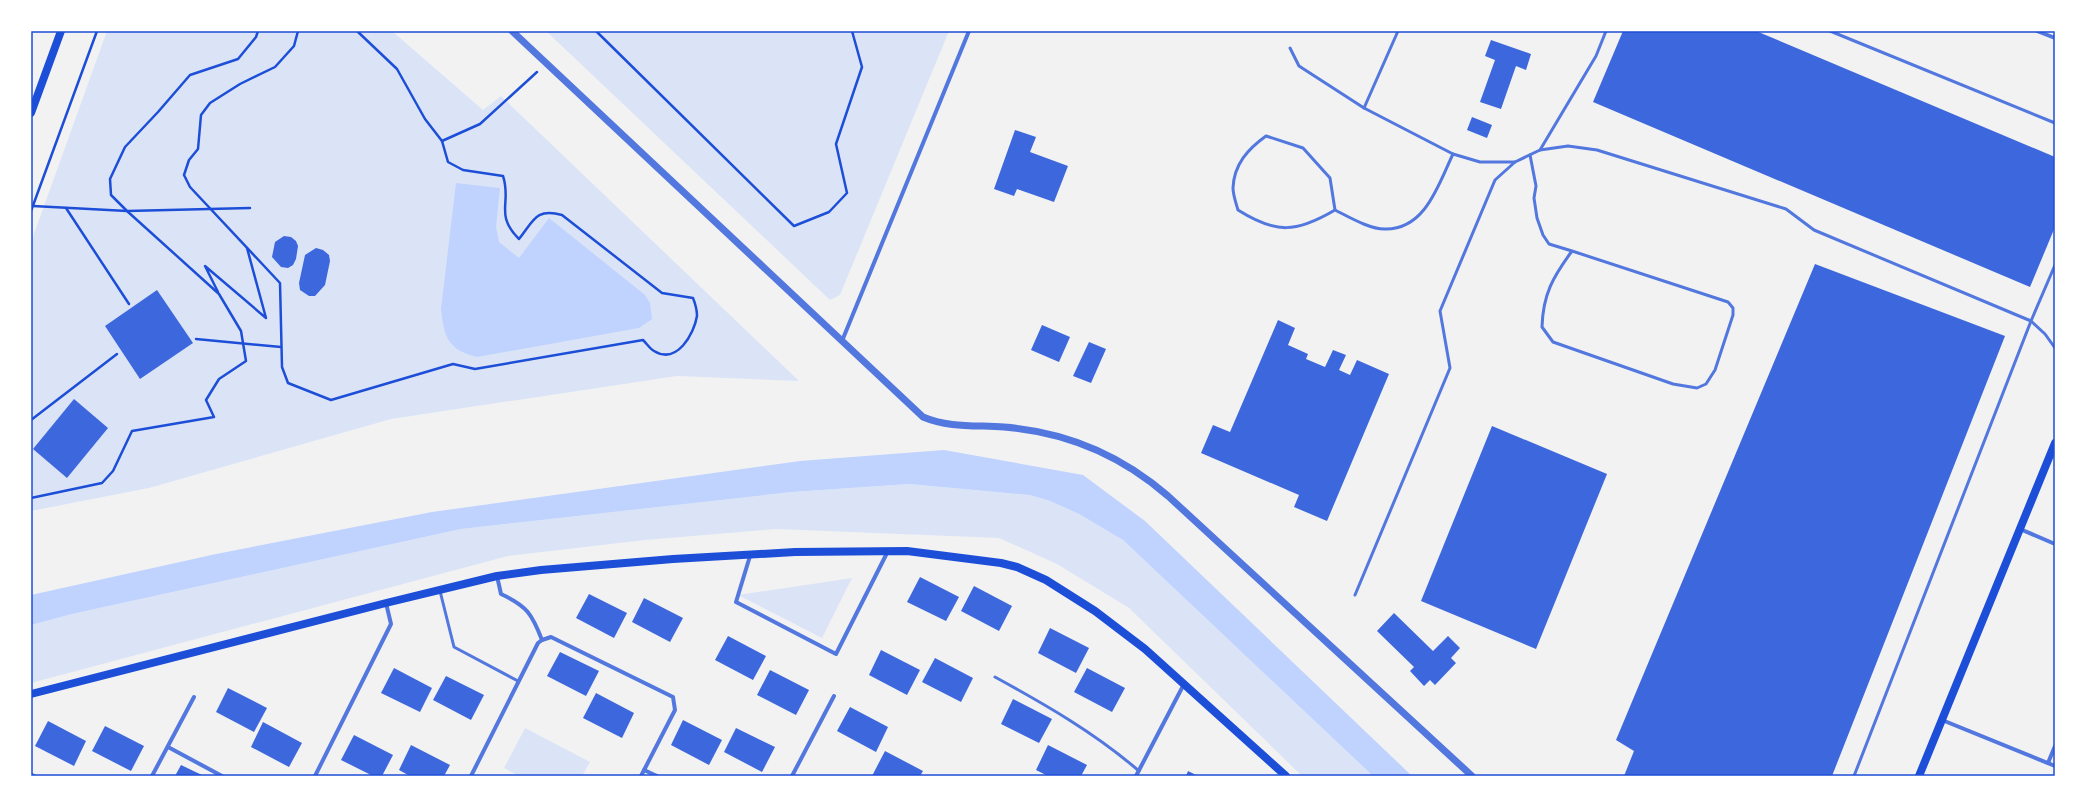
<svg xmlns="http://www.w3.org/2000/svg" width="2086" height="807" font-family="Helvetica,sans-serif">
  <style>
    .green { fill: #dbe4f7 }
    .water { fill: #bfd3fe }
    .building { fill: #3d67dc }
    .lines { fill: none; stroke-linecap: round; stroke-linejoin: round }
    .path { stroke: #1d4ed8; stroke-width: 2.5 }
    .service { stroke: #5277de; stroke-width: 3 }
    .minor { stroke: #5277de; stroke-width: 4 }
    .tertiary { stroke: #5277de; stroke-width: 7 }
    .secondary { stroke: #1d4ed8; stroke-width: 8 }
    .neatline { fill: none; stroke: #1d4ed8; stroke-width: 1.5 }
  </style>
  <rect width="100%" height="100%" fill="#f2f2f2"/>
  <g class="green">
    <path d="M107 31H392L483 110 501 96 799 381 677 376 391 419 149 488 31 511V242Z"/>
    <path d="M546 31H949L840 295 830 300Z"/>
    <path d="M909 484 1030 495 1050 501 1079 514 1123 540 1373 776H1302L1129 608 1057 564 999 538 776 529 645 540 508 556 31 683V625L72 614 461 529 792 492Z"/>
    <path d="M852 578 822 638 738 595Z"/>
    <path d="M525 728 590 762 582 776H519L504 768Z"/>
  </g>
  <g class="water">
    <path d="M456 183 500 188 496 227 499 242 519 258 549 218 645 295 650 303 652 319 639 328 477 357C448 350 444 337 441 309Z"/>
    <path d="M944 450 1083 475 1145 521 1412 776H1373L1123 540 1079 514 1050 501 1030 495 909 484 792 492 461 529 72 614 31 625V595L216 554 432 512 800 461Z"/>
  </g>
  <g class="building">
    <path d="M1623 31H1756L2055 157V227L2030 287 1593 102Z"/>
    <path d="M1491 40 1531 54 1526 70 1516 66 1501 109 1480 102 1495 60 1485 56Z"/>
    <path d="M1472 117 1492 125 1487 138 1467 130Z"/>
    <path d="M1015 130 1036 137 1030 152 1068 166 1054 202 1017 189 1014 196 994 189Z"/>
    <path d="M284 236 291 237 296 241 298 246 296 259 293 265 288 268 281 267 272 257 275 242Z"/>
    <path d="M316 248 323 250 329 255 330 261 325 285 315 296H309L300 290 299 283 305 255Z"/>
    <path d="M1815 264 2005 336 1832 776H1624L1634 751 1616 740Z"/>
    <path d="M157 290 193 343 140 379 105 326Z"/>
    <path d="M1278 320 1295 328 1288 345 1308 354 1306 359 1325 367 1333 350 1346 355 1339 370 1350 375 1357 360 1389 374 1327 521 1294 507 1299 495 1201 453 1213 425 1230 432Z"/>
    <path d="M1042 325 1070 337 1059 362 1031 350Z"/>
    <path d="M1089 342 1106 349 1091 383 1073 376Z"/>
    <path d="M74 399 108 428 67 478 33 449Z"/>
    <path d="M1492 426 1607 474 1536 649 1421 601Z"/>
    <path d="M920 577 959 597 946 621 907 602Z"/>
    <path d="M974 586 1012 606 999 631 961 611Z"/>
    <path d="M589 594 627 613 614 638 576 618Z"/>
    <path d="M644 598 683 618 670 642 632 622Z"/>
    <path d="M1394 613 1433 651 1448 636 1460 648 1451 658 1456 663 1435 685 1430 680 1424 686 1410 671 1414 667 1377 631Z"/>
    <path d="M1050 628 1089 648 1076 673 1038 653Z"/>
    <path d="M728 636 766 656 753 680 715 660Z"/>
    <path d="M881 650 920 670 907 695 869 675Z"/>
    <path d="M560 652 599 671 586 696 547 676Z"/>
    <path d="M935 658 973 678 961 702 922 682Z"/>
    <path d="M394 668 432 688 420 712 381 693Z"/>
    <path d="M1087 668 1125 688 1112 712 1074 692Z"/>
    <path d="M770 670 809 690 796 715 757 695Z"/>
    <path d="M446 676 484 695 471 720 433 700Z"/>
    <path d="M228 688 267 708 254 732 216 712Z"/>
    <path d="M596 693 634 713 622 738 583 718Z"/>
    <path d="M1013 699 1052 719 1039 743 1001 724Z"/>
    <path d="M850 707 888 727 876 752 837 731Z"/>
    <path d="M683 720 722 740 709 765 671 745Z"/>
    <path d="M48 721 86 741 74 766 35 746Z"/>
    <path d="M263 722 302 743 289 767 251 747Z"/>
    <path d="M105 726 144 746 131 771 92 751Z"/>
    <path d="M736 728 775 747 762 772 724 752Z"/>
    <path d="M354 735 393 755 382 776H373L341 760Z"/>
    <path d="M411 745 450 765 444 776H410L399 770Z"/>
    <path d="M1048 745 1087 765 1081 776H1048L1036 770Z"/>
    <path d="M885 751 923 771 920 776H872Z"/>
    <path d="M181 765 204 776H175Z"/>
    <path d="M1188 771 1198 776H1186Z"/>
  </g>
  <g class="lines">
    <g class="path">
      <path d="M298 31 294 46 275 67 240 84 210 103 201 115 198 149 189 160 184 175 190 187 280 283 282 367 288 383 331 400 453 364 475 369 643 340C647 344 650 349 654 351 677 365 694 334 697 316 697 310 695 303 693 298L662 293 562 215C536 208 534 220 519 239 494 214 512 203 503 176L463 170 448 162 442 141 425 119 397 69 357 31"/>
      <path d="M596 31 794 226 829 212 847 193 836 144 862 67 852 31"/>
      <path d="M442 141 480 124 537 72"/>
      <path d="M66 208 129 304"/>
      <path d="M250 208 127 211 111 195 110 179 125 147 158 112 190 75 238 59 256 37 258 31"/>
      <path d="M31 211 97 31"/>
      <path d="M218 292 205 266 266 318 247 248"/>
      <path d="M196 339 281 347"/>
      <path d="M31 420 117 354"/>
      <path d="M31 498 102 483 113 471 132 431 214 417 206 400 219 379 246 361 241 331 219 294 127 211 33 206"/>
    </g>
    <g class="service">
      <path d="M1830 31 2055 123"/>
      <path d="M1290 48 1299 66 1364 108 1453 154 1480 162H1515"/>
      <path d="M1364 108 1398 31"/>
      <path d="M1266 136 1303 148 1330 178 1335 210C1296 233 1276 234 1238 210 1236 203 1233 195 1233 188 1234 164 1248 149 1266 136Z"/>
      <path d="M1540 150 1596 56 1606 31"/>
      <path d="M1530 155 1536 186 1534 198 1537 218 1543 235 1549 244 1572 251C1553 277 1543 294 1542 327L1553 342 1673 384 1697 388 1706 384 1715 370 1733 315V308L1728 302 1572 251"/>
      <path d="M1335 210C1349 217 1371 230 1386 229 1426 229 1439 183 1453 154"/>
      <path d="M440 591 454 647 518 681"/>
      <path d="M1355 595 1450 368 1440 311 1495 180 1515 162 1540 150 1568 146 1597 150 1786 209 1814 230 2031 321 2045 334 2055 348"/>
      <path d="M995 677C1046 705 1095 733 1139 771"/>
      <path d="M1854 776 2031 321 2055 265"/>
    </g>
    <g class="minor">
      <path d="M2037 31 2055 38"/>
      <path d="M842 341 969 31"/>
      <path d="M2020 529 2055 544"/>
      <path d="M750 556 736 602 836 654 888 551"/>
      <path d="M497 576 501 594C527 606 532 614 542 640"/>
      <path d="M1942 720 2055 766"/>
      <path d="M168 747 222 776"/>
      <path d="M2048 763 2055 746"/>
      <path d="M644 770 657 776"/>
      <path d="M31 775 34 776"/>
      <path d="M152 776 194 697"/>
      <path d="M315 776 391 624 386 603"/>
      <path d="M471 776 538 643 542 640 551 637 673 697 675 710 641 776"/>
      <path d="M792 776 834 696"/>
      <path d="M1136 776 1184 684"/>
    </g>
    <path class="tertiary" d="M512 31 923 417C949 428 977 425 1004 427 1067 432 1121 455 1168 496L1472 776"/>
    <g class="secondary">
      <path d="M31 113 61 31"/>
      <path d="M31 694 386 603 497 576 541 570 673 559 795 552 907 551 1001 563 1017 567 1046 580 1095 611 1145 649 1286 776"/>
      <path d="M1919 776 2055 443"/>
    </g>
  </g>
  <rect width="2086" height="807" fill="none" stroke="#ffffff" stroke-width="64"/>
  <rect x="32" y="32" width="2022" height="743" class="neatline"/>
</svg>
